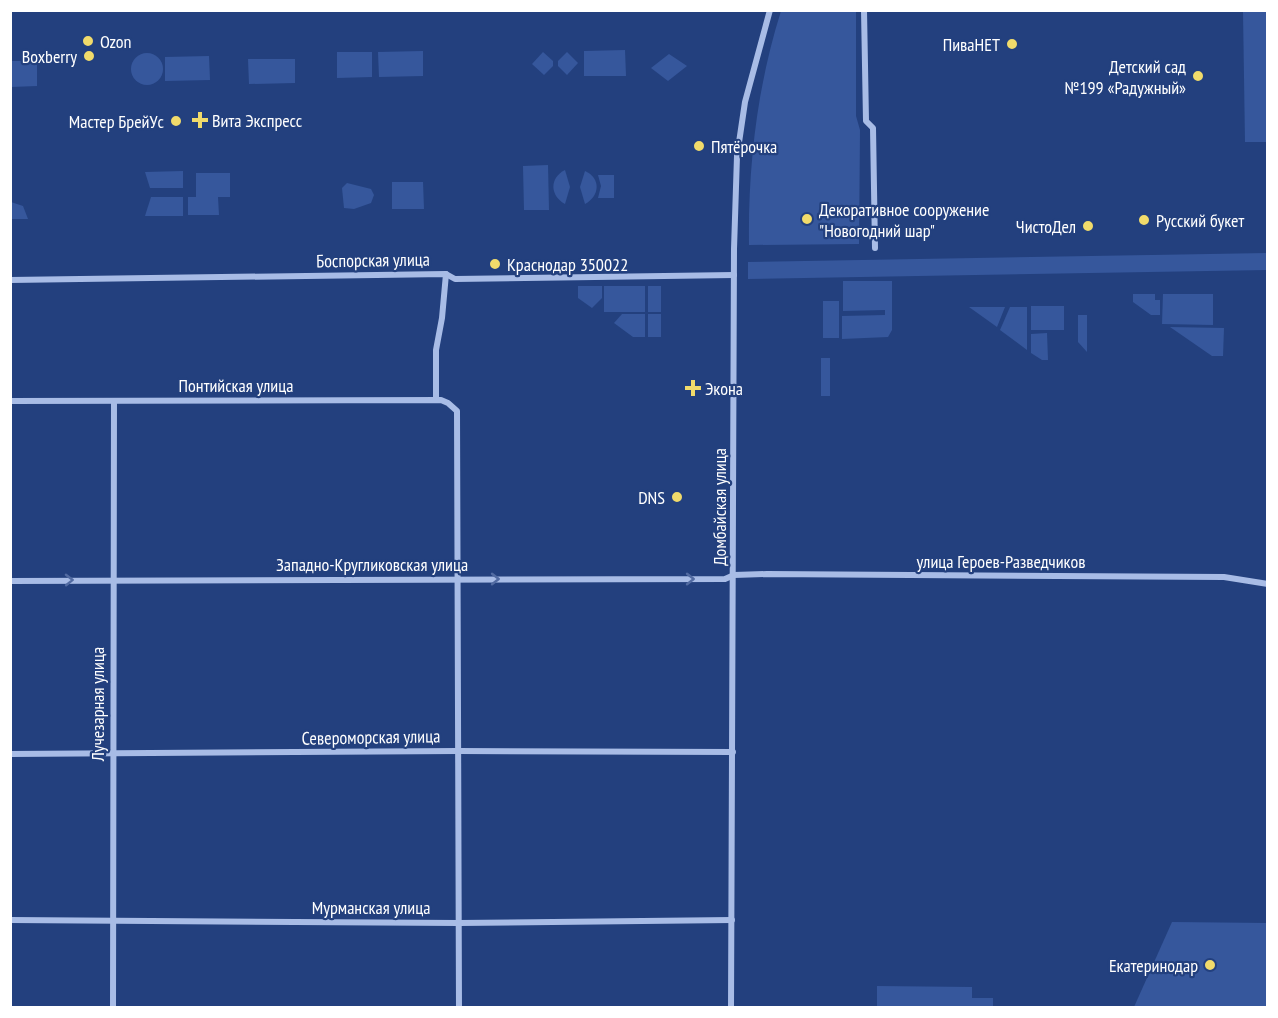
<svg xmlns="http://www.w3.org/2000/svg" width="1278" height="1018" font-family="'PT Sans Narrow',sans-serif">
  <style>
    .green { fill: #36579c }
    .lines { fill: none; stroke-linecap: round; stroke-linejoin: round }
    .street { stroke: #a8bce6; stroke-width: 6 }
    .oneway { stroke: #526ba2 }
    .poi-dot { fill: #f1db6b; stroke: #23407e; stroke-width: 2 }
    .labels { text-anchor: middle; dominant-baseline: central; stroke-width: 4.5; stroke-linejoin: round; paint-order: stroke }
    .poi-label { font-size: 18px; fill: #fff; stroke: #23407e; text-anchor: start }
    .street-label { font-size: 18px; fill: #fff; stroke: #23407e }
  </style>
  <rect width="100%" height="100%" fill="#23407e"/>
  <g class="green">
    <path d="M781 11H856V116L860 130 859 244 749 245C748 166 757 87 781 11Z"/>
    <path d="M1243 11H1267V142H1245Z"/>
    <path d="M625 50 626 76H584V51Z"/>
    <path d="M423 51V76L379 77 378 52Z"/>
    <path d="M337 52H372V77L337 78Z"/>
    <path d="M543 52 553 61V66L544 75 532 64Z"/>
    <path d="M567 52 578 63 567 75 558 66V61Z"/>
    <circle cx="147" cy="69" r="16"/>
    <path d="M669 54 687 66 668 81 651 68Z"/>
    <path d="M209 56 210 80 165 81V57Z"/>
    <path d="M248 59H295V83L249 84Z"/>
    <path d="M11 61H37V86L11 87Z"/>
    <path d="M548 165 549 210H524L523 166Z"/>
    <path d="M565 170 570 187 565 204C550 196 549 178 565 170Z"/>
    <path d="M183 171V188H150L145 172Z"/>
    <path d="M585 171C601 178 600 196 585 204L580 187Z"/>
    <path d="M196 173H230V197H218L219 215H188V197H196Z"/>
    <path d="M598 175H614V198H598L601 186Z"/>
    <path d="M392 182H423L424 209H392Z"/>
    <path d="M347 183 371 189 374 195 371 203 354 209 344 208 342 188Z"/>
    <path d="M151 197H183V216H145Z"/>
    <path d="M11 202 23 206 28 219H11Z"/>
    <path d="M1267 253V270L748 279V262Z"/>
    <path d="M843 281H892V330L888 337 842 339V316L885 315V310L843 311Z"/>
    <path d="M578 286H602V298L592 308 578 298Z"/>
    <rect x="604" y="286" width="41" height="26"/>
    <rect x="648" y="286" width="13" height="26"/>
    <path d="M1133 294H1155V300H1160V315H1151L1133 302Z"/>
    <path d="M1163 294H1213V325L1162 324Z"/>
    <rect x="823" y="301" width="16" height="37"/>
    <rect x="1031" y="306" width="33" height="24"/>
    <path d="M969 307H1005L997 327Z"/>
    <path d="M1010 307H1027V350L1000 330Z"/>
    <path d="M622 314H645V337H633L614 323Z"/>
    <rect x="648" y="314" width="13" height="23"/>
    <path d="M1078 315H1087V352L1078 342Z"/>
    <path d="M1170 327 1224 328 1223 356H1212Z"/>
    <path d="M1047 333 1048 360H1042L1031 353V334Z"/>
    <rect x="821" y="358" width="9" height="38"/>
    <path d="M1172 922 1267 923V1007H1134Z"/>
    <path d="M877 986 972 987V998H993V1007H877Z"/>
  </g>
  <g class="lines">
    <g class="street">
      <path d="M864 10 866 121 873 128 875 248"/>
      <path d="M10 280 446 274 455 279 734 275"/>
      <path d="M436 400V350L442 318 446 274"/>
      <path d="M10 401 441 400 448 403 457 411 459 1008"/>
      <path d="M10 581 725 579 734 575 767 574 1224 577 1268 584"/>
      <path d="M10 754 458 751 733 752"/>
      <path d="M10 920 459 923 732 920"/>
      <path d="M113 1008 114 401"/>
      <path d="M731 1008 734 249 737 156 745 102 770 10"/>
    </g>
  </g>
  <defs><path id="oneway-chevron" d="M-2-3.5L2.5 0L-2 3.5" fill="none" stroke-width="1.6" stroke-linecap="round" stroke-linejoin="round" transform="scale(1.5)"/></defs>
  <g class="oneway">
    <use href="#oneway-chevron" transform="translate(495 579)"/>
    <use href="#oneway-chevron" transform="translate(690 579)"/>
    <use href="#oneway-chevron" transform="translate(69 580) rotate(-1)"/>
  </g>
  <g class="poi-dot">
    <circle cx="88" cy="41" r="6"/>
    <circle cx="1012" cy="44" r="6"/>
    <circle cx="89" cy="56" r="6"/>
    <circle cx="1198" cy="76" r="6"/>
    <path d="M197 111h6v6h6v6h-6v6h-6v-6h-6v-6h6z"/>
    <circle cx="176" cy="121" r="6"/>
    <circle cx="699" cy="146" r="6"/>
    <circle cx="807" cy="219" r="6"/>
    <circle cx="1144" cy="220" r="6"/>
    <circle cx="1088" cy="226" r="6"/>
    <circle cx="495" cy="264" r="6"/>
    <path d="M690 379h6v6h6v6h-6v6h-6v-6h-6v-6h6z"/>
    <circle cx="677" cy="497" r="6"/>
    <circle cx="1210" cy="965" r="6"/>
  </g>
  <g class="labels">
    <g class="poi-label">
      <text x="100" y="41">Ozon</text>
      <text x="1000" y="44" text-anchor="end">ПиваНЕТ</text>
      <text x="77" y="56" text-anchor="end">Boxberry</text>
      <text x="1186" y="66" text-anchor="end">Детский сад<tspan x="1186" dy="21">№199 «Радужный»</tspan></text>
      <text x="212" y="120">Вита Экспресс</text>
      <text x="164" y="121" text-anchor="end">Мастер БрейУc</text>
      <text x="711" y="146">Пятёрочка</text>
      <text x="819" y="209">Декоративное сооружение<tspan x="819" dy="21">"Новогодний шар"</tspan></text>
      <text x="1156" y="220">Русский букет</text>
      <text x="1076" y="226" text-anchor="end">ЧистоДел</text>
      <text x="507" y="264">Краснодар 350022</text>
      <text x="705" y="388">Экона</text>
      <text x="665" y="497" text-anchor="end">DNS</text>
      <text x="1198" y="965" text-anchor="end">Екатеринодар</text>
    </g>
    <g class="street-label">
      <text transform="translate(373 260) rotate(-1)">Боспорская улица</text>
      <text x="236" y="385">Понтийская улица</text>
      <text transform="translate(719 507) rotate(-90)">Домбайская улица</text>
      <text x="1001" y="561">улица Героев-Разведчиков</text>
      <text x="372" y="564">Западно-Кругликовская улица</text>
      <text transform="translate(97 704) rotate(-90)">Лучезарная улица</text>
      <text transform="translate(371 737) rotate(-1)">Североморская улица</text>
      <text x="371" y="907">Мурманская улица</text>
    </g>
  </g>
  <rect width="1278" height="1018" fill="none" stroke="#ffffff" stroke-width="24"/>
</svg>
